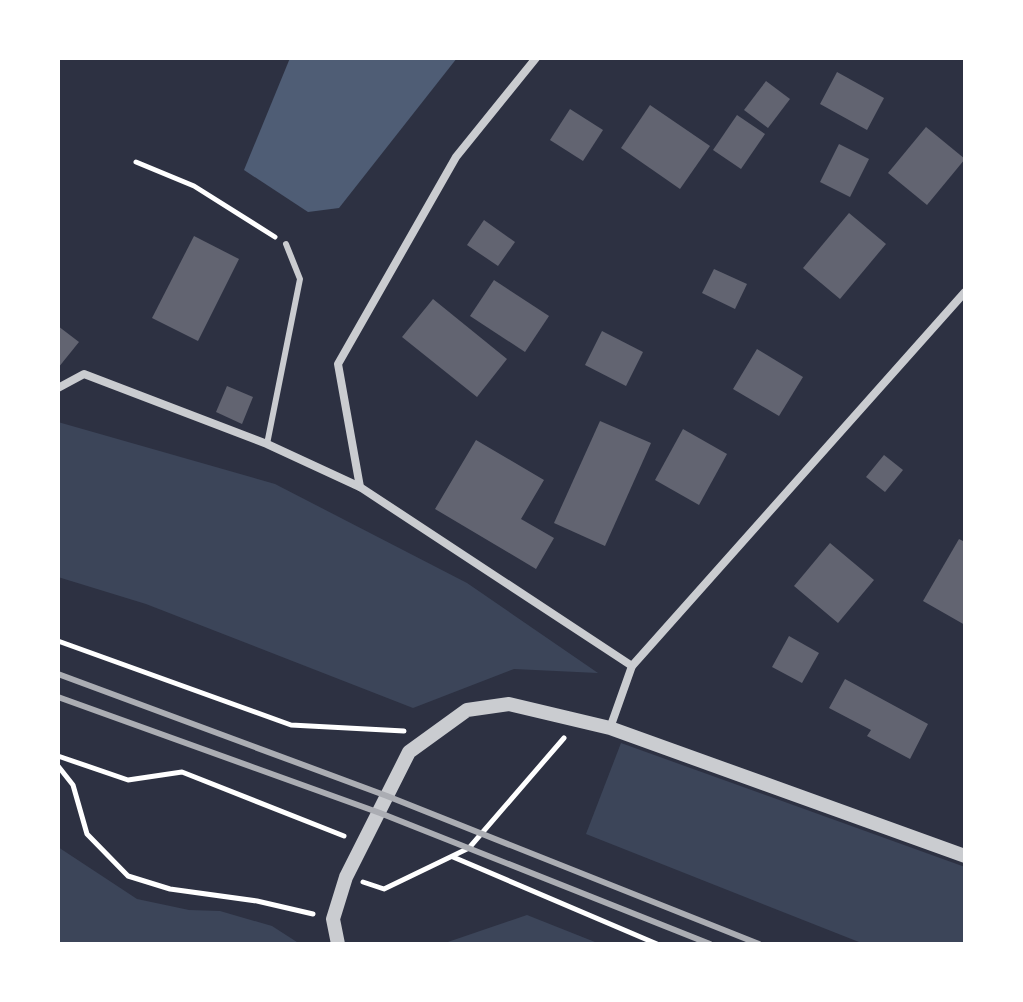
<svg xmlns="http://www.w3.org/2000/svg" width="1023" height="1002" font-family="Overpass,sans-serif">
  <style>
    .green { fill: #3c4559 }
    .water { fill: #4f5d75 }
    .building { fill: #626471 }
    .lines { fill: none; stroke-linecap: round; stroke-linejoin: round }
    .path { stroke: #fff; stroke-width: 5 }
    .service { stroke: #caccd0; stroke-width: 6 }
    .minor { stroke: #caccd0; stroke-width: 8 }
    .tertiary { stroke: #caccd0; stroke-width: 14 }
    .rail { stroke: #abadb3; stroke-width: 6 }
  </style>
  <rect width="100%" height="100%" fill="#2d3142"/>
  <g class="green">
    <path d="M58 422 275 484 467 583 598 673 514 669 413 708 146 604 58 577Z"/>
    <path d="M621 743 965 867V944H864L586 834Z"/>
    <path d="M58 847 137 899 189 910 220 911 272 926 300 944H58Z"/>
    <path d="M527 915 600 944H442Z"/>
  </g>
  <path class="water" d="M290 58H457L339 208 308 212 244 170Z"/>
  <g class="building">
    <path d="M837 72 884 98 867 130 820 104Z"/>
    <path d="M766 81 790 99 768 128 744 110Z"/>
    <path d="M650 105 710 146 680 189 621 148Z"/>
    <path d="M570 109 603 130 583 161 550 140Z"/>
    <path d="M737 115 765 134 741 169 713 150Z"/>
    <path d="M926 127 965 159 927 205 888 173Z"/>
    <path d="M839 144 869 159 850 197 820 182Z"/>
    <path d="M849 213 886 244 840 299 803 268Z"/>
    <path d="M484 220 515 242 498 266 467 245Z"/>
    <path d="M194 236 239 259 198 341 152 318Z"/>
    <path d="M714 269 747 284 735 309 702 293Z"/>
    <path d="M494 280 549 316 525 352 470 316Z"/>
    <path d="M433 299 507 359 477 397 402 337Z"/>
    <path d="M58 326 79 342 58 368Z"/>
    <path d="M602 331 643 352 626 386 585 365Z"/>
    <path d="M757 349 803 377 779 416 733 389Z"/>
    <path d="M227 386 253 397 242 424 216 412Z"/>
    <path d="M600 421 651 443 605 546 554 523Z"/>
    <path d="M683 429 727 454 699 505 655 480Z"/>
    <path d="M476 440 544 480 521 519 554 538 536 569 435 509Z"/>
    <path d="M884 455 903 470 885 492 866 477Z"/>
    <path d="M959 539 965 542V625L923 601Z"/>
    <path d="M830 543 874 580 838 623 794 586Z"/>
    <path d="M789 636 819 653 802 683 772 667Z"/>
    <path d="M845 679 928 724 910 759 867 736 871 730 829 708Z"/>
  </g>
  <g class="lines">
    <g class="path">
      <path d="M136 162 194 186 275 237"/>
      <path d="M58 641 291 725 404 731"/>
      <path d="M58 756 128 780 182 772 344 836"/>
      <path d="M58 766 73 785 87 834 128 876 170 889 257 901 313 914"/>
      <path d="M453 857 657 944"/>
      <path d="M363 882 384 889 469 848 564 738"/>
    </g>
    <path class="service" d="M267 444 300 279 286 244"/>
    <g class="minor">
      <path d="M536 58 456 157 338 364 360 487 632 666"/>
      <path d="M58 388 84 374 267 444 360 487"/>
      <path d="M610 728 632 666 965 292"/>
    </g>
    <path class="tertiary" d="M338 944 333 919 346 877 409 752 467 710 509 704 610 728 965 856"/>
    <g class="rail">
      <path d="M58 674 387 796 759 944"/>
      <path d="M58 697 380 813 710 944"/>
    </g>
  </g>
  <rect width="1023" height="1002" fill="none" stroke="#ffffff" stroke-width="120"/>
</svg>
